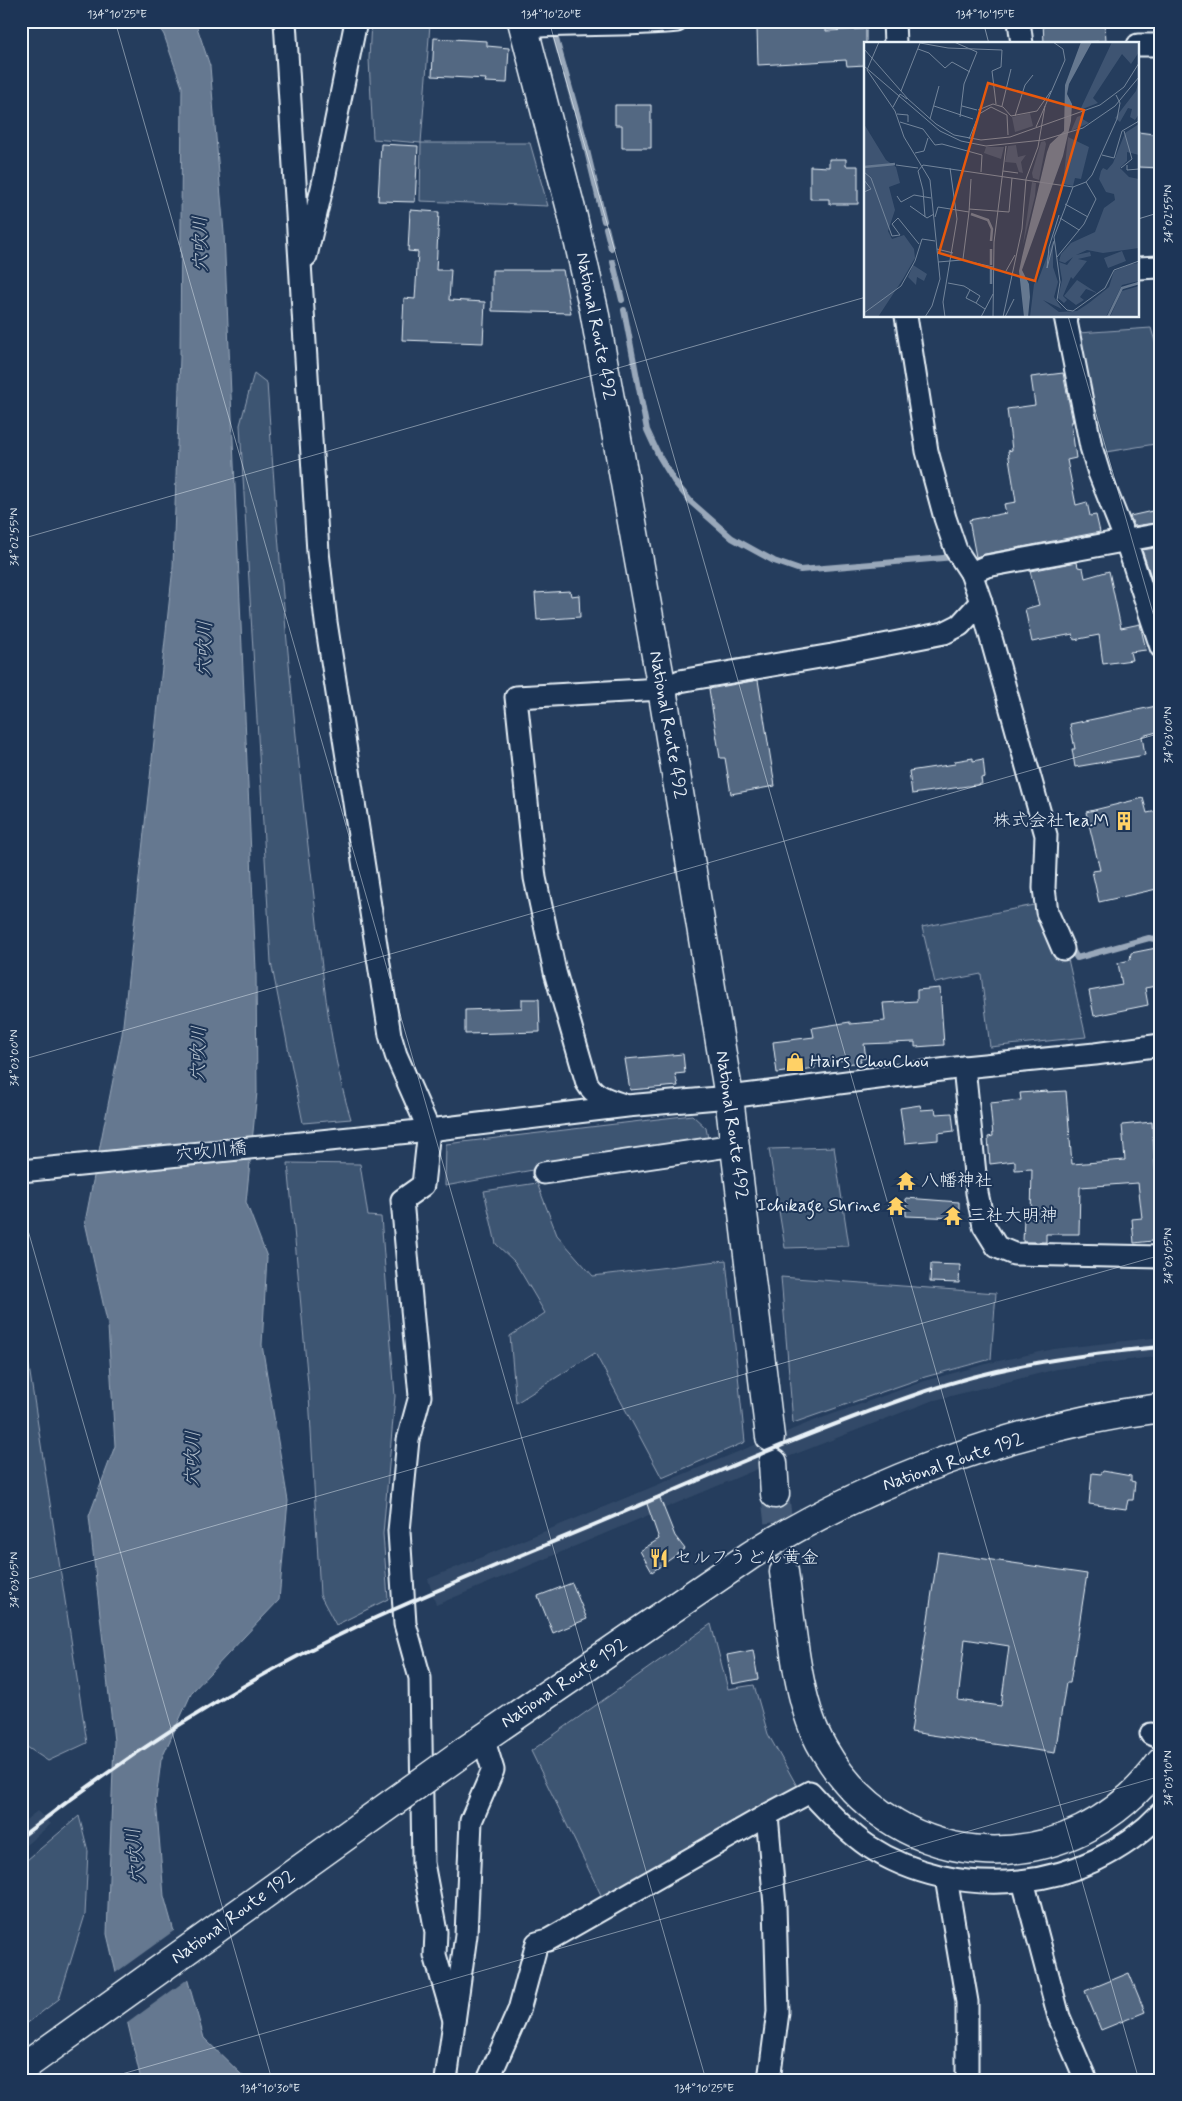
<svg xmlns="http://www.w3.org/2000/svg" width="1182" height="2101" font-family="Mynerve,'Klee One',sans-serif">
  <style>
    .built { fill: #334a68 }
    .green { fill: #3e5472; stroke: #93a2b5 }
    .water { fill: #657890; stroke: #99a8ba }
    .pier { fill: #253d5d }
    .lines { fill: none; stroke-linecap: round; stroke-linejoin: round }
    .stream { stroke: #99a8ba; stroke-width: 6 }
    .building { fill: #536782; stroke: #e8f1f8; fill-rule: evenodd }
    .highway-tunnel { stroke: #425874; stroke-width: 28; stroke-dasharray: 28 14; stroke-linecap: butt }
    .minor-casing { stroke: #e8f1f8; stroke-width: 25 }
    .highway-casing { stroke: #e8f1f8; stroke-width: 31 }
    .minor { stroke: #1d3557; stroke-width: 21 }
    .highway { stroke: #1d3557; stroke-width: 28 }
    .rail { stroke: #e8f1f8; stroke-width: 4 }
    .highway-bridge-casing { stroke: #e8f1f8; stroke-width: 31; stroke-linecap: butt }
    .highway-bridge { stroke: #1d3557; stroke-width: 28 }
    .ticks { fill: none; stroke: #e8f1f8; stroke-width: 1; stroke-opacity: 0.45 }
    .labels { text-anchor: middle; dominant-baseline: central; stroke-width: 4; stroke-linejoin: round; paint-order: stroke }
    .street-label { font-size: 18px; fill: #e8f1f8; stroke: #1d3557 }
    .poi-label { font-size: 18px; fill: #e8f1f8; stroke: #1d3557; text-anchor: start }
    .water-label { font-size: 19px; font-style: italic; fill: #b4c1ce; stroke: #1d3557 }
    .inset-river { fill: none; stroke: #657890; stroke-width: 2.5 }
    .inset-road { fill: none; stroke: #73859b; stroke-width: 1 }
    .view { fill: #e8590c; fill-opacity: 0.15; stroke: #e8590c; stroke-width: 2.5 }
    .inset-edge { fill: none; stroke: #e8f1f8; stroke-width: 2.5 }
    .neatline { fill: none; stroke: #e8f1f8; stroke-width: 2 }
    .ticks-label { font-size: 12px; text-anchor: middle; fill: #e8f1f8 }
  </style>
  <rect width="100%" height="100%" fill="#253d5d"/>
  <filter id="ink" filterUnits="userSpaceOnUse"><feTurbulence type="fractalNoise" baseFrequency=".02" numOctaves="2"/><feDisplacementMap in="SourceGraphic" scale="10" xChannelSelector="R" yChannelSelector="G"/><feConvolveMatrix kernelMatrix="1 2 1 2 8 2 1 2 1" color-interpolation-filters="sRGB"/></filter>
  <g filter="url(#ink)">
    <g class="built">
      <path d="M1161 1337V1356L1057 1369 931 1401 755 1470 436 1605 428 1579 811 1422 925 1381 990 1363 1054 1349Z"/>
      <path d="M37 1811 51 1824 21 1849V1824Z"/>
    </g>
    <g class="green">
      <path d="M371 21 430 24 421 143H530L548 206 420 201 421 143 373 139 369 59Z"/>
      <path d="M1151 328 1161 362V443L1100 453 1078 333Z"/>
      <path d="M254 373 267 383C278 549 292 715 312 880 322 960 327 1042 351 1119L303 1123 271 962 240 425Z"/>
      <path d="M1039 904 1068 959 1086 1037 990 1047 981 974 935 983 922 927Z"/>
      <path d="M692 1115 706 1128 708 1138 445 1186 446 1144Z"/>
      <path d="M834 1147 849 1246 785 1248 769 1149Z"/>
      <path d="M288 1163 360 1164 368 1216 381 1217 395 1396 383 1534 388 1599 336 1625 320 1595 309 1395Z"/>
      <path d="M537 1183 557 1235 593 1276 726 1260 745 1442 662 1478 595 1353 516 1403 510 1336 545 1313 515 1262 496 1244 484 1191Z"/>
      <path d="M781 1277 996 1293 991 1359 925 1377 793 1423Z"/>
      <path d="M21 1315 87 1743 48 1761 21 1743Z"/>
      <path d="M711 1624 728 1689 754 1685 768 1734 797 1786 603 1899 531 1751Z"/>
      <path d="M79 1816 88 1851 85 1915 59 1999 21 2028V1865Z"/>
    </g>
    <path class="water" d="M156 21H195L210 66 224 233 256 970 257 1092 246 1202 267 1257 262 1345 288 1501 279 1600 192 1692 161 1760 156 1800 164 1896 204 2038 247 2080H141L107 1934 114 1741 89 1516 115 1446 108 1326 85 1222 122 1034 173 567 180 357 182 87 164 35Z"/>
    <path class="pier" d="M175 1930 189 1978 126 2024 114 1974Z"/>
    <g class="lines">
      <g class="stream">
        <path d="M554 32 584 138 604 221"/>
        <path d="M606 228 611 248"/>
        <path d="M613 262 622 300"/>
        <path d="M624 310 647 430 659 456 674 481 691 502 732 538 774 561 800 570 955 557"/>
        <path d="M1070 946 1077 958 1149 938 1155 939 1158 943 1161 956"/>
      </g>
    </g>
    <g class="building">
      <path d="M1043 21H1075V24L1105 23 1106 41 1044 44Z"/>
      <path d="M792 26V28L826 26V31L866 29V65L847 66 846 60 758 65 757 28Z"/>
      <path d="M434 38 487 41V46L509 48 507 83 485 82 486 79 432 76Z"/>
      <path d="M615 105H651V148H622V125H615Z"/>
      <path d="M1138 132 1161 135V168L1138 167Z"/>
      <path d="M381 144 418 146 415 202 378 201Z"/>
      <path d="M829 159H846V166H858V204H829V199H810V166L829 167Z"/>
      <path d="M410 210 439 212 436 270H451L449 300 485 302 483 343 402 340 404 298 415 299 418 252 408 251Z"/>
      <path d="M492 270H563L571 313 492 311Z"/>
      <path d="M1063 373 1073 422H1071L1076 458 1067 460 1076 505 1087 502 1090 516 1096 515 1100 532 985 554 976 557 969 520 1006 513 1004 504 1016 502 1008 451 1012 450 1007 409 1035 405 1031 377Z"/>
      <path d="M1161 509V522L1134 526 1130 516Z"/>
      <path d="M1161 547V606L1142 550Z"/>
      <path d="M1077 562 1078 567 1083 568 1085 578 1109 571 1121 628 1140 624 1146 650 1130 652 1132 660 1103 664 1099 635 1074 640 1073 634 1032 642 1025 609 1039 605 1030 571Z"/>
      <path d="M570 591 571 596 579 595 580 617 537 620 535 593Z"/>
      <path d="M758 680 775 786 731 794 725 758H720L709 689Z"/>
      <path d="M1161 705V731L1142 736 1145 755 1075 767 1072 749H1075L1070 724Z"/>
      <path d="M973 758V761L983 759 985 777 981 778 982 784 912 794 909 771 955 764V761Z"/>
      <path d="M1143 798 1147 813 1157 811 1161 828V888L1099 902 1092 871 1100 870 1086 812Z"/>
      <path d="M1156 948 1161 972V985L1145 988 1148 1005 1094 1016 1089 991 1122 985 1118 963 1130 960 1131 953Z"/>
      <path d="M940 988 944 1045 915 1047V1042L864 1044 866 1058 860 1059 861 1062 847 1064 845 1060 814 1064 815 1068 777 1073 773 1042 814 1037 812 1028 850 1022V1024L885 1021 883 1003 917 1001V990Z"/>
      <path d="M522 999H539L540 1032 465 1034V1010L522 1008Z"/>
      <path d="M683 1054 685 1073 675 1074 678 1086 630 1090 625 1059Z"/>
      <path d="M1047 1091V1092L1066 1091 1072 1164 1125 1160 1122 1125 1152 1122 1156 1177 1161 1176V1240L1134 1243 1132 1219 1142 1218 1138 1183 1080 1187 1079 1234H1046V1242H1023L1024 1217H1031L1032 1169 1015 1170V1161L990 1164 988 1137 993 1136 990 1103 1021 1100 1020 1093Z"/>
      <path d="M920 1105 921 1110 935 1109 936 1114 952 1113 954 1131 938 1133V1140L905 1143 900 1108Z"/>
      <path d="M906 1198 959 1202V1218L906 1216Z"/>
      <path d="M931 1264 960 1265 959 1283 930 1282Z"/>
      <path d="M1103 1471 1131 1476V1481L1135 1482 1133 1500H1128L1126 1509 1089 1504 1092 1473 1101 1474Z"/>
      <path d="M659 1496 675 1536 685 1549 652 1572 640 1551 659 1539 646 1501Z"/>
      <path d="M938 1552 1087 1574 1070 1683H1066L1055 1753 911 1732ZM965 1639 1009 1646 1001 1706 958 1700Z"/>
      <path d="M572 1583 587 1619 553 1633 538 1596Z"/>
      <path d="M753 1650 758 1679 732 1684 727 1655Z"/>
      <path d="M1129 1973 1145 2012 1101 2030 1085 1991Z"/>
    </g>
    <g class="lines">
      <path class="highway-tunnel" d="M775 1494 784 1572"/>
      <g class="minor-casing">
        <g id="minor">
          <path d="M285 21 318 552 326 622 390 1035 396 1055 429 1130 423 1185 402 1200 420 1396 408 1440 399 1531 405 1624 420 1678 423 1863 436 1932 435 1955 454 2020"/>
          <path d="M894 21 895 44"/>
          <path d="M1019 21 1022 44"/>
          <path d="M523 27C574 23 625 26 677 21"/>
          <path d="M1138 45H1161"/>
          <path d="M306 256 323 184 356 21"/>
          <path d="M1138 268 1159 267 1161 265"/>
          <path d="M906 316 927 451 945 518 956 550 971 573"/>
          <path d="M1065 316 1091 447 1099 473 1126 541 1161 647"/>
          <path d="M1063 949 1047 912 1044 888 1046 835 981 602 971 573 987 566 1161 534"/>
          <path d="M964 1067 977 1193 984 1226 997 1247 1014 1254 1161 1257"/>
          <path d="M624 1105C609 1100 595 1097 587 1083L555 972 535 878 516 697 662 689 680 681 691 679 832 655 944 633 960 625 981 602"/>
          <path d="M21 1171 429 1130 627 1106 729 1097 964 1067 1095 1054 1161 1045"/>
          <path d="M544 1173 735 1145"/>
          <path d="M1151 1734 1161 1738"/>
          <path d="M767 1815 775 1905 778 2012 769 2080"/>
          <path d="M946 1878 967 2002V2080"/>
          <path d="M1023 1881 1059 2017 1086 2080"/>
          <path d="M446 2080 466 1935 471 1821 493 1770 483 1738"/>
          <path d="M488 2080 519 2010 537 1943 548 1940 767 1815 810 1792C828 1812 846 1831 868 1846 957 1904 1087 1892 1161 1813"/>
        </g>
      </g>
      <g class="highway-casing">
        <g id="highway">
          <path d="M522 21 572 213 594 310 662 689 729 1097 770 1437"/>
          <path d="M773 1463 775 1494"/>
          <path d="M784 1572C792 1625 796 1702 823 1748 898 1880 1074 1884 1161 1762"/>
          <path d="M466 1750 751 1555C870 1480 1020 1425 1161 1408"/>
        </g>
      </g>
      <use href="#minor" class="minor"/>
      <use href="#highway" class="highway"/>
      <path class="rail" d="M21 1837C126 1755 241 1681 362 1624 446 1585 532 1551 617 1515 719 1471 821 1427 926 1391 1002 1365 1082 1354 1161 1347"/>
      <g class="highway-bridge-casing">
        <path id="highway-bridge" d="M21 2069 466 1750"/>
      </g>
      <use href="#highway-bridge" class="highway-bridge"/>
    </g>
  </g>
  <path class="ticks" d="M115 21 706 2080M549 21 1139 2080M983 21 989 44M1138 219 1161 212M1068 316 1161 641M21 539 866 297M21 1060 1161 733M21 1206 272 2080M21 1581 1161 1255M101 2080 1161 1776"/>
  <defs>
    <g id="building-bare" transform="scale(1.5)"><path d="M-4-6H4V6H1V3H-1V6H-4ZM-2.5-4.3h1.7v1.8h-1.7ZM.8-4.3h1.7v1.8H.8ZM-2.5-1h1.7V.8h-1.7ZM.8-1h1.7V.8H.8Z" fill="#ffd166" stroke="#1d3557" stroke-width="2.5" paint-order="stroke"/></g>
    <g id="shop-bare" transform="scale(1.5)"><path d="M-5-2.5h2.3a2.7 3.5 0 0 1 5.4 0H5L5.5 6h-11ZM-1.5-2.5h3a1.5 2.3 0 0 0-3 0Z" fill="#ffd166" stroke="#1d3557" stroke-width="2.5" paint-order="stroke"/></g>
    <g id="temple-bare" transform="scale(1.5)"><path d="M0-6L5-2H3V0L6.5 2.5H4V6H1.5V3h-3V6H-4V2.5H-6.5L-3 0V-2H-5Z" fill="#ffd166" stroke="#1d3557" stroke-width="2.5" paint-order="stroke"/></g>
    <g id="restaurant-bare" transform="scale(1.5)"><path d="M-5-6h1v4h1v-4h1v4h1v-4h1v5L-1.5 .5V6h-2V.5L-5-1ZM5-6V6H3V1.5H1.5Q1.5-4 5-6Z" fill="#ffd166" stroke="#1d3557" stroke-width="2.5" paint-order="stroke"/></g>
  </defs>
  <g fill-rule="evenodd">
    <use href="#building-bare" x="1124" y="821"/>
    <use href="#shop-bare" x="795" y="1062"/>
    <use href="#temple-bare" x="906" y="1181"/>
    <use href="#temple-bare" x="896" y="1206"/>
    <use href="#temple-bare" x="953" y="1216"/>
    <use href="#restaurant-bare" x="659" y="1558"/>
  </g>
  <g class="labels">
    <g class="street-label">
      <text transform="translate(596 326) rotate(79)">National Route 492</text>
      <text transform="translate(668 725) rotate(80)">National Route 492</text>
      <text transform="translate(732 1125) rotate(82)">National Route 492</text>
      <text transform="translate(211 1152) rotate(-6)">穴吹川橋</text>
      <text transform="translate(953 1462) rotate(-19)">National Route 192</text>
      <text transform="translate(564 1683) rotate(-34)">National Route 192</text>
      <text transform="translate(233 1917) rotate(-36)">National Route 192</text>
    </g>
    <g class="poi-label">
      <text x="1109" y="821" text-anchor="end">株式会社Tea.M</text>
      <text x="810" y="1062">Hairs ChouChou</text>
      <text x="921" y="1181">八幡神社</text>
      <text x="881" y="1206" text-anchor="end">Ichikage Shrine</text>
      <text x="968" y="1216">三社大明神</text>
      <text x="674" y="1558">セルフうどん黄金</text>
    </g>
    <g class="water-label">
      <text transform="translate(201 244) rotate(-91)">穴吹川</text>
      <text transform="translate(205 649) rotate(-89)">穴吹川</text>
      <text transform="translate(199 1054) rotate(-89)">穴吹川</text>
      <text transform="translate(193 1459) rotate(-89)">穴吹川</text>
      <text transform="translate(136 1856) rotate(-96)">穴吹川</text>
    </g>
  </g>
  <g transform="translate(864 42)">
    <rect width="275" height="275" fill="#253d5d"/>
    <path d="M248 0H275V10L267 22 258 12 229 56 234 61 216 68ZM275 39V72L271 78 266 75 268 67 264 66 256 80 251 76 272 49ZM166 71 169 84 151 90 148 75ZM219 73 217 76 225 81 207 89 213 75ZM0 82 22 118 32 125 36 141 25 145 31 168 24 189 28 197 40 193 50 207 51 216 39 237 14 275H0ZM275 82V113L263 110V119L256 126 265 135 275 137V206L239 211 223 208 212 213 226 210 227 214 214 217 223 219 209 237 207 235 199 254 203 258 200 261 194 256 198 238 195 220 203 223 209 215 201 221 195 219 197 212 207 201 231 190 240 166 251 158 250 152 242 150 235 137 237 129 239 126 243 128 249 121 261 91ZM204 95 225 105 217 137 211 136 209 144 199 142ZM181 99 182 102 175 138 169 136 168 131 177 100ZM152 103 154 115 162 113 157 120 159 131 155 130 152 121 141 120 144 104ZM122 105H140L137 117 120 111ZM168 140 172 141 171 154 159 203ZM189 199V225L194 240 190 255 198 267 179 258 195 270 213 269 225 261 245 245 250 229 267 222 275 221V239L258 243 242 275H166L170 242 173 238V241ZM258 209 262 219 244 226 240 216ZM49 223 63 232 60 239 53 235 52 243 44 235ZM213 238 233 251 222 247 216 255 220 258 212 263 200 254ZM275 244V275H246L258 249Z" fill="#3e5472"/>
    <path d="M217 0H228L205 42 203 52 208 62 207 79 199 114 158 228 165 242 166 255 164 275H160L155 229 158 215 183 110 186 102 200 89 201 43Z" fill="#657890"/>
    <path class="inset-river" d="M0 125 31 122M107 172 124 178 128 187 127 199M127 223V207M127 226V242M244 275 258 246 275 241"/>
    <path class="inset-road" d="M15 0 3 28 31 69 40 95 66 138 76 237 68 264 61 275M90 0 113 10 100 42 96 75M110 0H166M0 7 44 57 72 82 90 93 117 98 146 95 236 63 260 45 275 21M54 7 65 11 81 26 88 20 106 30M0 24 76 89 97 99 122 104 179 98 219 86 251 64 275 35M37 49 56 1 84 6 138 8 137 25 128 29 132 62M70 64 109 77M98 64 113 68M138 64 147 27M29 65 36 52 43 57M114 68 129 62 139 65 147 74 173 69 187 49M33 72 44 73V80M151 74 161 43 169 33M66 77 75 44M36 80 59 87 71 103 78 102 118 113 117 130M172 85 201 18 199 7 189 0M105 97 115 72 127 65 143 73 144 93M51 111 60 109 64 96M238 113 250 116 258 89 275 79M32 123 54 126M263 123V128L275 127M257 126 268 117 260 89M139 129 154 131M0 130 7 136 28 194 36 193 28 182 34 176 55 202M0 138 7 147 0 150M209 145 190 195 196 240 193 258 203 268 209 269 241 246 250 228 275 219M33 154 37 160 50 153 67 156M201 162 224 175M46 164 63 176 70 172M105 167 145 170 148 136M61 175 59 148 54 129 59 123 209 145 222 140 228 133 253 77 256 61 252 53M71 175 74 165 105 170 107 137M196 176 215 188M73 207 89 211M193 215 220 182 232 157 222 140M99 217 105 170M74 220 98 218 129 225M183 226 185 205 195 173M183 226 190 199M142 229 151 213M84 241 100 244 116 254 112 261 121 267M106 248 102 256 112 261M0 271 37 244 51 219 58 197 71 199M81 275 79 260 93 177 86 126M117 275 129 252M129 275 130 200 142 104M139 275 158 187 162 137 174 105 181 64M141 275 150 257"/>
    <path class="view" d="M124 41 220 68 171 239 75 211Z"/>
    <rect width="275" height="275" class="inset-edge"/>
  </g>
  <rect width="1182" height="2101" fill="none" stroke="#1d3557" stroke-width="55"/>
  <rect x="28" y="28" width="1126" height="2046" class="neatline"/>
  <g class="ticks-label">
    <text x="117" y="18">134°10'25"E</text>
    <text x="551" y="18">134°10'20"E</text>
    <text x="985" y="18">134°10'15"E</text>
    <text transform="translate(1168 214) rotate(-90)" y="4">34°02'55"N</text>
    <text transform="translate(14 537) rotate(-90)" y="4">34°02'55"N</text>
    <text transform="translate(1168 735) rotate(-90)" y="4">34°03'00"N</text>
    <text transform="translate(14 1058) rotate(-90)" y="4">34°03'00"N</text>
    <text transform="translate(1168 1256) rotate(-90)" y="4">34°03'05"N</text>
    <text transform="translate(14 1580) rotate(-90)" y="4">34°03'05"N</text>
    <text transform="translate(1168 1778) rotate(-90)" y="4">34°03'10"N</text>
    <text x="270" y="2092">134°10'30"E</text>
    <text x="704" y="2092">134°10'25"E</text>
  </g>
</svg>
